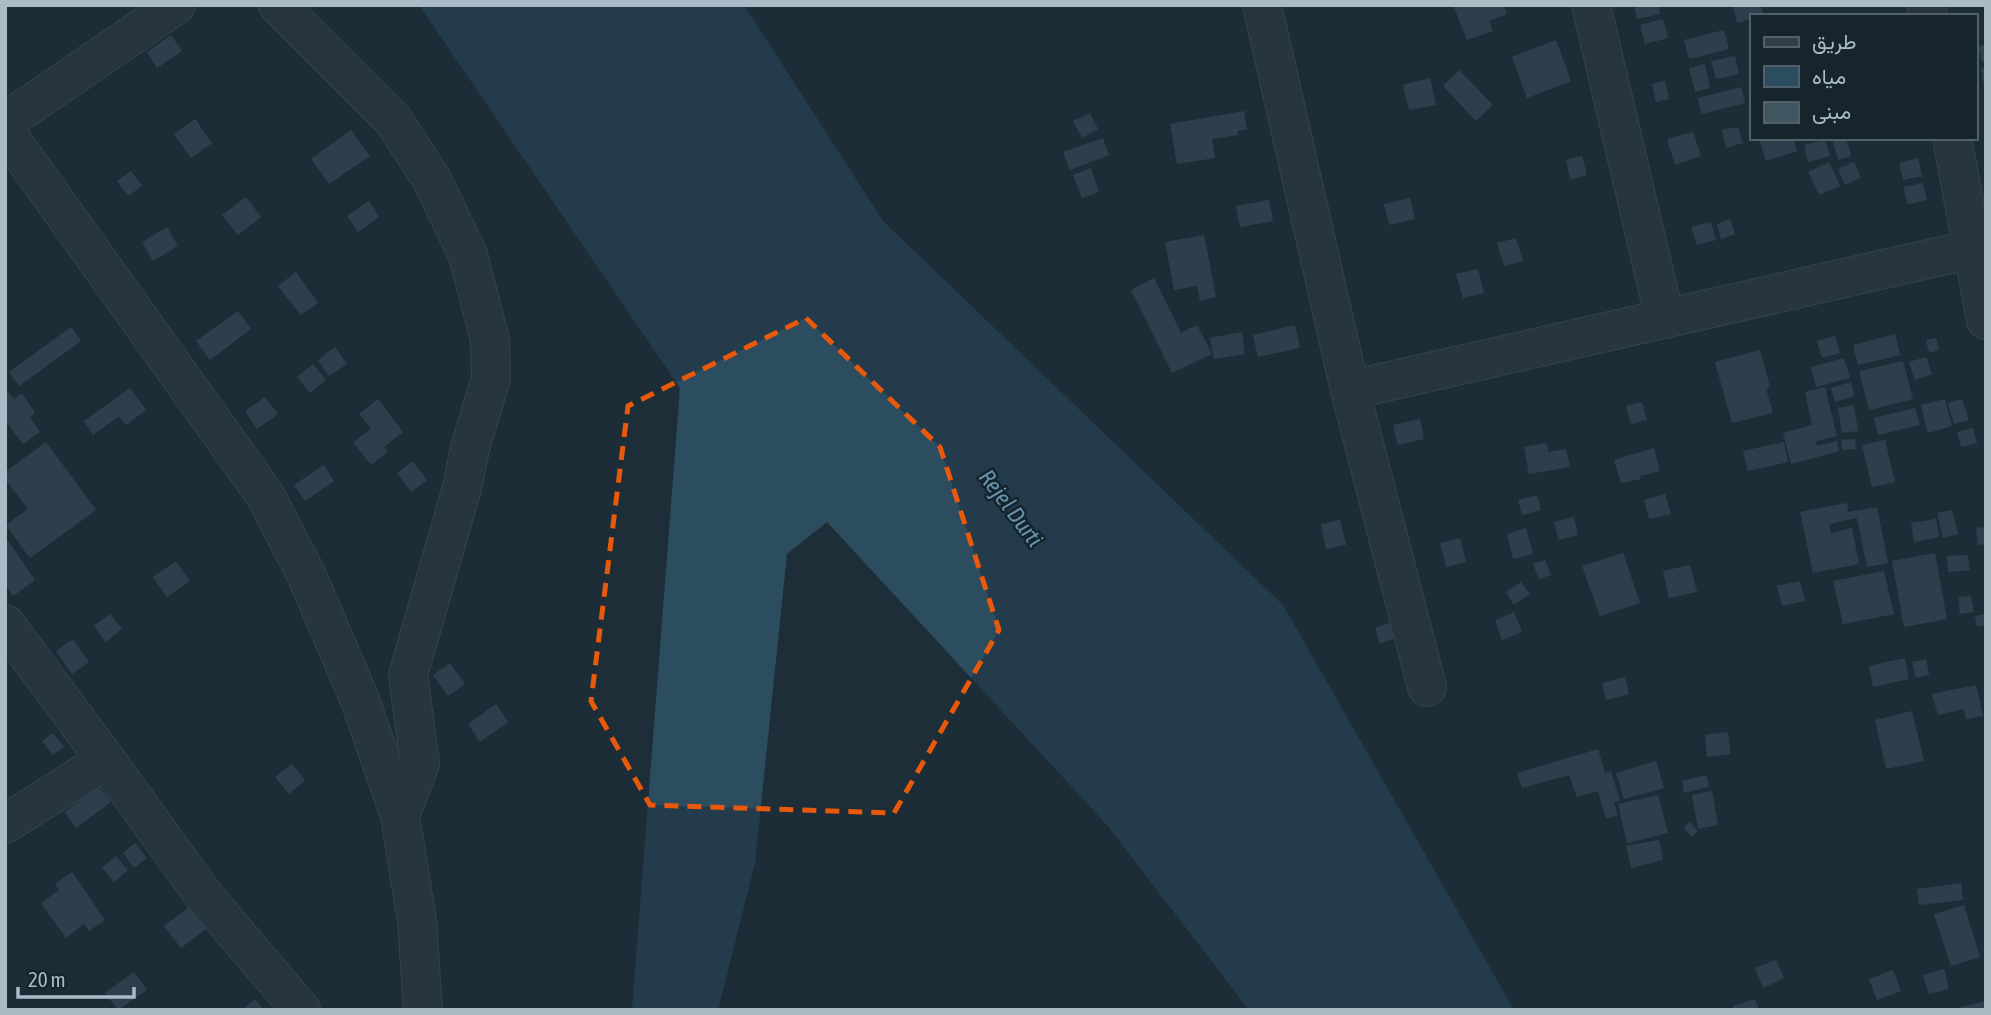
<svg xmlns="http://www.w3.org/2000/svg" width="1991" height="1015" font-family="'Asap Condensed',Vazirmatn,sans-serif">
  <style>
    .water { fill: #2c4c5f }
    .building { fill: #425662 }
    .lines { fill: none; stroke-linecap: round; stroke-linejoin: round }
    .minor-casing { stroke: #4e5d66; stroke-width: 40 }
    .minor { stroke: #313f48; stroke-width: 38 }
    .marked { fill: none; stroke: #e8590c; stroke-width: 5; stroke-dasharray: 14 9; stroke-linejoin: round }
    .labels { text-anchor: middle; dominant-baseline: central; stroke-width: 5; stroke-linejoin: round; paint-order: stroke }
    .water-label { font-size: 23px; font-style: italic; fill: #6794ad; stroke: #16242c }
  </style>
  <rect width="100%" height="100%" fill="#1d2e38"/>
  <path class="water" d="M419 5H744L883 221 1283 605 1514 1010H1249L1107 825 827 522 787 554 755 863 718 1010H632L680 388Z"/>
  <g class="building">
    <path d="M1453 5H1503L1507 14 1489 21 1493 31 1467 40Z"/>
    <path d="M1634 5H1659L1660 14 1637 19Z"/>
    <path d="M1733 5H1761L1764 16H1751V19L1737 23Z"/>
    <path d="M1663 19 1668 38 1645 44 1640 25Z"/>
    <path d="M1724 30 1729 49 1689 59 1684 40Z"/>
    <path d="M171 35 182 51 157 68 147 52Z"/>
    <path d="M1556 40 1571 81 1527 98 1512 57Z"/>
    <path d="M1986 44V61L1982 62 1978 46Z"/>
    <path d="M1735 56 1739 74 1716 79 1711 61Z"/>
    <path d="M1705 64 1710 88 1695 92 1689 68Z"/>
    <path d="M1986 67V81L1983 82 1981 68Z"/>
    <path d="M1459 70 1493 105 1476 121 1443 86Z"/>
    <path d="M1430 78 1436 105 1409 110 1403 85Z"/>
    <path d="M1665 81 1669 99 1656 102 1652 84Z"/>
    <path d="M1741 87 1745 103 1701 114 1698 98Z"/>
    <path d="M1244 111 1247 129 1238 131V135L1212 139 1215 158 1177 164 1170 124Z"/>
    <path d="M1090 113 1098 129 1082 138 1073 121Z"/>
    <path d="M195 119 212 143 191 158 174 134Z"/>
    <path d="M1738 127 1743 143 1726 148 1722 130Z"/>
    <path d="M351 130 370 156 329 184 311 159Z"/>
    <path d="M1693 132 1701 156 1675 165 1667 139Z"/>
    <path d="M1103 138 1109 155 1070 170 1063 152Z"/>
    <path d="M1759 138H1793L1797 151 1766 161Z"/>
    <path d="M1832 138H1846L1851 156 1838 160Z"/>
    <path d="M1825 140 1830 156 1808 162 1804 145Z"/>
    <path d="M1582 156 1587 175 1570 180 1566 160Z"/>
    <path d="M1918 158 1922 176 1903 180 1899 163Z"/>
    <path d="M1829 162 1840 186 1819 195 1808 172Z"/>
    <path d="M1854 162 1861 178 1845 185 1838 169Z"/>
    <path d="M1091 168 1099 192 1082 198 1073 175Z"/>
    <path d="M131 171 142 186 128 196 117 181Z"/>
    <path d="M1923 183 1927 200 1908 204 1903 187Z"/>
    <path d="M246 197 261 217 238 235 222 215Z"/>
    <path d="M1410 198 1415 219 1389 225 1384 204Z"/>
    <path d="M1269 200 1273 221 1240 227 1236 206Z"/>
    <path d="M369 201 379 217 358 232 347 216Z"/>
    <path d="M1730 219 1735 234 1721 239 1717 224Z"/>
    <path d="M1711 222 1716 240 1697 245 1691 227Z"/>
    <path d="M167 227 178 246 153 261 142 242Z"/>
    <path d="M1204 235 1216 297 1200 301 1197 286 1174 290 1165 242Z"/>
    <path d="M1516 238 1523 261 1504 266 1497 243Z"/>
    <path d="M1478 269 1484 293 1463 298 1456 274Z"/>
    <path d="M296 272 318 303 301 315 278 286Z"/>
    <path d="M1154 278 1181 333 1197 325 1212 354 1172 373 1131 290Z"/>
    <path d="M238 311 251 329 210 360 196 341Z"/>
    <path d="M1295 325 1300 348 1258 357 1253 335Z"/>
    <path d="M71 327 81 341 19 386 9 372Z"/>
    <path d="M1242 332 1245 354 1214 359 1210 338Z"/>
    <path d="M1895 334 1900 355 1858 365 1853 345Z"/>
    <path d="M1835 336 1840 353 1822 358 1817 341Z"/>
    <path d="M1936 338 1939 350 1929 353 1926 340Z"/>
    <path d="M335 347 347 364 329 376 318 360Z"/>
    <path d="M1760 350 1770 387 1766 389 1773 413 1732 423 1715 362Z"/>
    <path d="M1926 357 1932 374 1915 380 1909 362Z"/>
    <path d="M1844 358 1850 378 1816 387 1811 367Z"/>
    <path d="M1903 361 1913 399 1869 410 1859 371Z"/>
    <path d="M313 364 326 380 310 393 297 377Z"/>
    <path d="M1851 382 1854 396 1835 402 1831 388Z"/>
    <path d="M1825 387 1837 436 1816 441 1817 446 1837 441 1839 451 1791 464 1783 433 1812 425 1805 392Z"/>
    <path d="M5 388 14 399 22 393 35 413 30 417 40 432 23 444 8 424 5 426Z"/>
    <path d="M130 388 146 410 126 425 119 416 93 435 84 421Z"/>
    <path d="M265 397 278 414 257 429 245 411Z"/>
    <path d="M378 399 403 432 384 447 388 452 371 465 353 442 371 429 359 414Z"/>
    <path d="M1945 399 1952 426 1928 433 1921 405Z"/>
    <path d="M1962 399 1969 420 1954 424 1948 403Z"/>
    <path d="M1642 402 1647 420 1631 424 1626 406Z"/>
    <path d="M1854 405 1858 431 1842 433 1838 408Z"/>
    <path d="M1915 408 1920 425 1878 435 1874 418Z"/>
    <path d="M1420 419 1424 439 1398 445 1393 425Z"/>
    <path d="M1973 428 1977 443 1961 447 1957 432Z"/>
    <path d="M1855 439 1856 449 1842 450 1841 440Z"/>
    <path d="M1885 440 1895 482 1872 487 1862 445Z"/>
    <path d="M46 442 96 510 30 558 6 525 28 509 5 479V472Z"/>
    <path d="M1784 442 1788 462 1748 471 1743 451Z"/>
    <path d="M1547 443 1548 452 1566 449 1570 467 1529 474 1524 447Z"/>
    <path d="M1654 448 1660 471 1640 476 1641 479 1621 483 1614 460Z"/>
    <path d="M413 461 427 480 411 492 397 473Z"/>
    <path d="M324 465 334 481 305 501 294 485Z"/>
    <path d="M1665 494 1671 514 1649 519 1644 500Z"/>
    <path d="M1537 495 1541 510 1522 515 1518 500Z"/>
    <path d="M1847 503 1848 512 1877 507 1888 563 1867 567 1857 518 1829 524 1831 533 1852 528 1859 564 1813 573 1800 512Z"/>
    <path d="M1952 510 1958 534 1943 538 1937 513Z"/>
    <path d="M1574 517 1578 535 1559 540 1554 522Z"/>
    <path d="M1936 519 1939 537 1914 542 1911 523Z"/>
    <path d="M1340 520 1346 545 1326 549 1321 524Z"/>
    <path d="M1986 527V544L1978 545 1976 528Z"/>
    <path d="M1526 528 1533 554 1513 559 1507 534Z"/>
    <path d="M1460 538 1466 562 1446 567 1440 543Z"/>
    <path d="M8 541 35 580 13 596 5 585V543Z"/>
    <path d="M1623 553 1640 603 1600 616 1582 566Z"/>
    <path d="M1935 553 1947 619 1904 627 1892 561Z"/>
    <path d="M1968 555 1970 570 1948 572 1947 556Z"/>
    <path d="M1545 560 1551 575 1539 579 1533 564Z"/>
    <path d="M176 561 190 581 167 597 153 577Z"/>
    <path d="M1690 565 1697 592 1669 598 1663 571Z"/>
    <path d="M1884 571 1894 614 1843 624 1833 581Z"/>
    <path d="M1800 581 1805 601 1782 606 1777 586Z"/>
    <path d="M1521 582 1530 594 1514 605 1506 592Z"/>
    <path d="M1971 596 1974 612 1960 614 1958 597Z"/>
    <path d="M1514 612 1522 632 1502 640 1495 620Z"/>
    <path d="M110 614 122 629 106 642 94 626Z"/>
    <path d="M1985 614 1986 625 1977 627 1975 616Z"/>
    <path d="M1392 622 1397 637 1380 644 1375 628Z"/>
    <path d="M73 639 89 662 72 674 56 651Z"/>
    <path d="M1905 658 1909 679 1873 687 1869 666Z"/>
    <path d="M1926 659 1929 675 1916 678 1912 662Z"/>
    <path d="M450 663 465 684 448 696 433 675Z"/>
    <path d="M1625 677 1629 694 1606 700 1602 683Z"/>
    <path d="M1976 685 1983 716 1966 719 1964 709 1938 715 1932 694Z"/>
    <path d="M496 704 508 722 480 742 468 724Z"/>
    <path d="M1912 711 1924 761 1886 769 1875 720Z"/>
    <path d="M1728 732 1731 754 1707 757 1705 735Z"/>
    <path d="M53 733 64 747 53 755 42 741Z"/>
    <path d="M1598 749 1605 773 1611 771 1620 801 1614 803 1618 815 1606 819 1598 791 1577 797 1569 775 1522 788 1517 773Z"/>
    <path d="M1656 761 1664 788 1624 799 1616 773Z"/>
    <path d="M292 764 305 780 289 794 275 777Z"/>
    <path d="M1706 775 1709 787 1684 793 1682 781Z"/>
    <path d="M99 787 111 802 76 828 65 812Z"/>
    <path d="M1712 791 1718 825 1698 829 1692 795Z"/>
    <path d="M1658 795 1668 833 1627 843 1618 804Z"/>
    <path d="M1690 822 1698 832 1691 837 1684 827Z"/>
    <path d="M1659 840 1663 860 1631 868 1626 846Z"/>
    <path d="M135 843 147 858 134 868 123 853Z"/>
    <path d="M116 856 128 870 114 882 102 868Z"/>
    <path d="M72 872 105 920 89 931 84 924 66 938 41 903 59 890 55 884Z"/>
    <path d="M1961 883 1963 900 1919 905 1917 889Z"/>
    <path d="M1964 905 1980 957 1951 966 1934 914Z"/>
    <path d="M189 907 206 929 181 948 164 926Z"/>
    <path d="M1776 960 1784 978 1763 988 1755 968Z"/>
    <path d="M1944 969 1949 989 1929 994 1923 975Z"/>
    <path d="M1893 970 1901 991 1877 1000 1869 979Z"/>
    <path d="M134 972 147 990 118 1010 105 993Z"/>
    <path d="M255 999 264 1010H242Z"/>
    <path d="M1755 999 1759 1010H1734L1733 1006Z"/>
    <path d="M1986 1001V1010H1954L1953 1009Z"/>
  </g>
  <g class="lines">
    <g class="minor-casing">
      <g id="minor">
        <path d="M278 5 394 121 432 180 468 255 490 340 491 378 470 448 462 488 408 675 420 763 400 816"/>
        <path d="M1262 5 1350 390 1427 687"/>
        <path d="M1591 5 1665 319"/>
        <path d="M1926 5 1928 16"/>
        <path d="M5 122 176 5"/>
        <path d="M5 131 265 495 306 574 360 700 400 816 417 921 423 1010"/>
        <path d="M1952 138 1986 320"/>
        <path d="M1350 390 1986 246"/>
        <path d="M5 624 106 760"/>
        <path d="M5 824 106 760 205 897 301 1010"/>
      </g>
    </g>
    <use href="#minor" class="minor"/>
  </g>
  <path d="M0 0H1991V1015H0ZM806 318 940 447 999 630 894 813 650 805 591 701 628 406Z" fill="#1d2e38" fill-opacity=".55" fill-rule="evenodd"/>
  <path class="marked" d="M806 318 940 447 999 630 894 813 650 805 591 701 628 406Z"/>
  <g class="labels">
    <g class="water-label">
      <text transform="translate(1011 508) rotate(53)">Rejel Durti</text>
    </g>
  </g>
  <rect width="1991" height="1015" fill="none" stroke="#aabbc6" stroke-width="14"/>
  <rect x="1750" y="14" width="228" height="126" fill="#16242c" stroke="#51606a" stroke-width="2"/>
  <rect x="1764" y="37" width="35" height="10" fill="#313f48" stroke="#51606a" stroke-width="2"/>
  <text x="1812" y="49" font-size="21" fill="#aabbc6">طريق</text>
  <rect x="1764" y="66" width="35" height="21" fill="#2c4c5f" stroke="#51606a" stroke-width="2"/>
  <text x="1812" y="84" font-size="21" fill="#aabbc6">مياه</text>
  <rect x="1764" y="102" width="35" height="21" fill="#425662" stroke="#51606a" stroke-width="2"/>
  <text x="1812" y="119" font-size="21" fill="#aabbc6">مبنى</text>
  <path d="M18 987v10h116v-10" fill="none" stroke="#aabbc6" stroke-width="3.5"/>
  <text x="28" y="987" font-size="21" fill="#aabbc6" stroke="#16242c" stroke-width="5" paint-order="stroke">20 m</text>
</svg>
